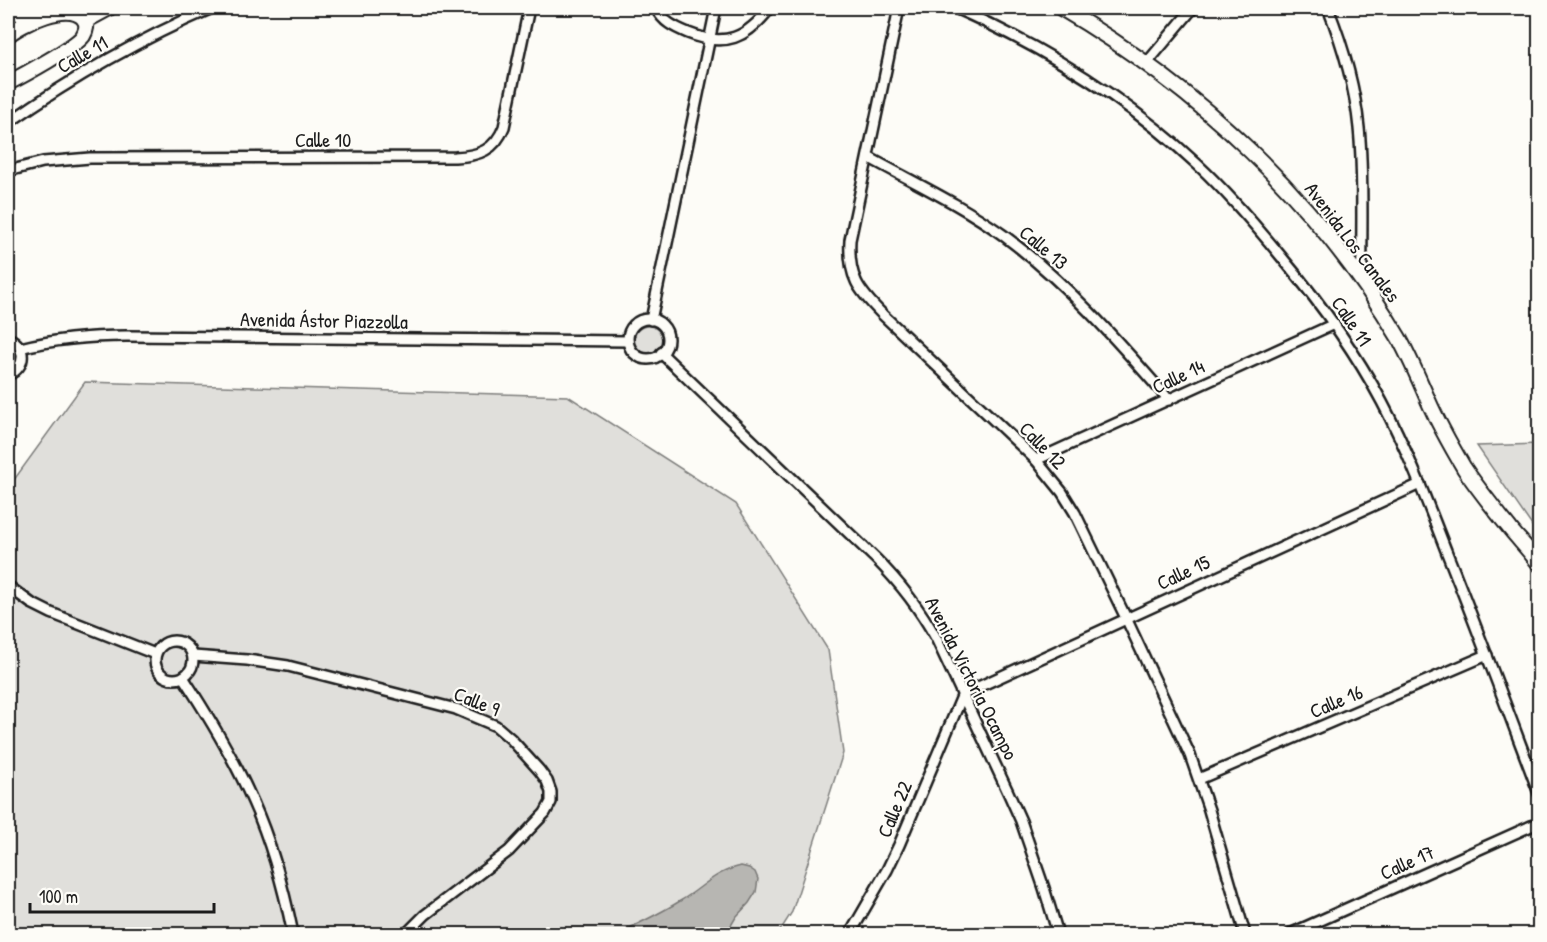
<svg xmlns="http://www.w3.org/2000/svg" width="1547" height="942" font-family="'Patrick Hand',sans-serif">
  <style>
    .green { fill: #e0dfdb; stroke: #7e7e7c; stroke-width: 1.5 }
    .water { fill: #b7b6b2; stroke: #797876; stroke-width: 1.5 }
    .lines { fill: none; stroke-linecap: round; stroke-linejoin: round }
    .street-casing { stroke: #1c1c1c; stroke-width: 14 }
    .secondary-casing { stroke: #1c1c1c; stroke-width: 18 }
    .street { stroke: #fdfcf7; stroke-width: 9 }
    .secondary { stroke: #fdfcf7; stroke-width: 14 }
    .labels { text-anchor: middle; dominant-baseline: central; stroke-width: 4.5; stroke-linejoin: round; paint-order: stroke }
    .street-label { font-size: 20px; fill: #1c1c1c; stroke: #fdfcf7 }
  </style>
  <rect width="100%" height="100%" fill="#fdfcf7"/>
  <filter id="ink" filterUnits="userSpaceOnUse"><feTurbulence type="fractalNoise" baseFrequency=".0167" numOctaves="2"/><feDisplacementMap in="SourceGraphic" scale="12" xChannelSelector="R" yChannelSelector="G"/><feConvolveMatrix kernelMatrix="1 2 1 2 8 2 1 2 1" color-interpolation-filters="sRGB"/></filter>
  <g filter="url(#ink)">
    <g class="green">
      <circle cx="648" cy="340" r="14"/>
      <path d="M85 382 568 396 736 504 828 650 843 753 792 912 778 934H12L8 927V488Z"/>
      <path d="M1539 444H1540L1539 536 1477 446Z"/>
    </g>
    <path class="water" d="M741 866 749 868 755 872 758 879 756 892 749 903 736 917 726 934H618C639 923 661 913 680 901 704 887 712 873 741 866Z"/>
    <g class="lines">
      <g class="street-casing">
        <g id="street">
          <path d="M656 8C663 22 674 27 688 33 725 48 747 38 770 8"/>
          <path d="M899 8 850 240C848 277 858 290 883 315L1036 460 1062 492 1075 513 1126 618 1190 755 1209 810 1245 934"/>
          <path d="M955 8C1043 47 1128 99 1198 165 1229 194 1257 227 1284 260 1321 304 1355 351 1382 402 1408 451 1427 502 1447 553 1479 633 1509 714 1540 796"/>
          <path d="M1328 8C1343 46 1355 87 1359 128 1364 177 1361 230 1362 280"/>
          <path d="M1146 64 1193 8"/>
          <path d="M8 123C72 78 140 39 212 8"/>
          <path d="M868 157C913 182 962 205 1003 235 1066 282 1118 341 1169 400"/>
          <path d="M8 171 43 162 90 158 455 157C479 156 495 150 504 127L529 8"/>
          <circle cx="648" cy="339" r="20"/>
          <path d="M651 320 716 8"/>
          <path d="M8 338C27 346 27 367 8 375"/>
          <path d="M20 348C56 339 90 336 127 336L628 341"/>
          <path d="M661 353 876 559C900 583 920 609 936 638L1008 792 1021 821 1044 888 1058 934"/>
          <path d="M1036 460 1334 324"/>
          <path d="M8 586 31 603 51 613 155 654"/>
          <circle cx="174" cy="660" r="19"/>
          <path d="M193 656 247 660 288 666 456 709 496 726 511 739 539 770 547 781 551 792V802L545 813 509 851 425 915 406 934"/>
          <path d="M183 677C209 717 234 758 253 802 272 844 284 890 293 934"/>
          <path d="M1199 779 1487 655"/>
          <path d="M850 934 887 870 899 845 963 694 1420 484"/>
          <path d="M1290 934 1540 822"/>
        </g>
      </g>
      <g class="secondary-casing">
        <g id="secondary">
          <path d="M13 8 23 16 37 18"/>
          <path d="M1061 8C1199 89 1317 200 1399 338 1410 358 1419 379 1428 400 1438 423 1451 446 1464 468 1478 489 1495 510 1511 530 1520 541 1531 552 1540 565"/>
          <path d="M85 21 109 8"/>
          <path d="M8 35C21 24 69 0 84 19 88 24 86 31 83 36 75 47 22 76 8 83"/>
        </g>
      </g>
      <use href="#street" class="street"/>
      <use href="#secondary" class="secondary"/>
    </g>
  </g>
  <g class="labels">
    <g class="street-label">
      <text transform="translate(82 54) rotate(-30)">Calle 11</text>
      <text x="323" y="139">Calle 10</text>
      <text transform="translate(1353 242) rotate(53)">Avenida Los Canales</text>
      <text transform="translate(1044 247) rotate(40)">Calle 13</text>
      <text transform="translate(324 320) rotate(1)">Avenida Ástor Piazzolla</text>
      <text transform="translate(1352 321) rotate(56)">Calle 11</text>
      <text transform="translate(1178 376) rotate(-25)">Calle 14</text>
      <text transform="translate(1043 445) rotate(46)">Calle 12</text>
      <text transform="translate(1183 572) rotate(-25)">Calle 15</text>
      <text transform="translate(972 678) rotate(63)">Avenida Victoria Ocampo</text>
      <text transform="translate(477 701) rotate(22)">Calle 9</text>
      <text transform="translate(1336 701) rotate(-23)">Calle 16</text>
      <text transform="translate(894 809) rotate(-67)">Calle 22</text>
      <text transform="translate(1407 862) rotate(-24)">Calle 17</text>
    </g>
  </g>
  <rect width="1547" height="942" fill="none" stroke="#fdfcf7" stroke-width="30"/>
  <rect x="15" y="15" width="1517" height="912" fill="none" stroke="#1c1c1c" stroke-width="2" filter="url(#ink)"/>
  <path d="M30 903v9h184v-9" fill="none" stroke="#1c1c1c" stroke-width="3"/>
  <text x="39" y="903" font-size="18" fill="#1c1c1c" stroke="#fdfcf7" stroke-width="4.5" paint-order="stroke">100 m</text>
</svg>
